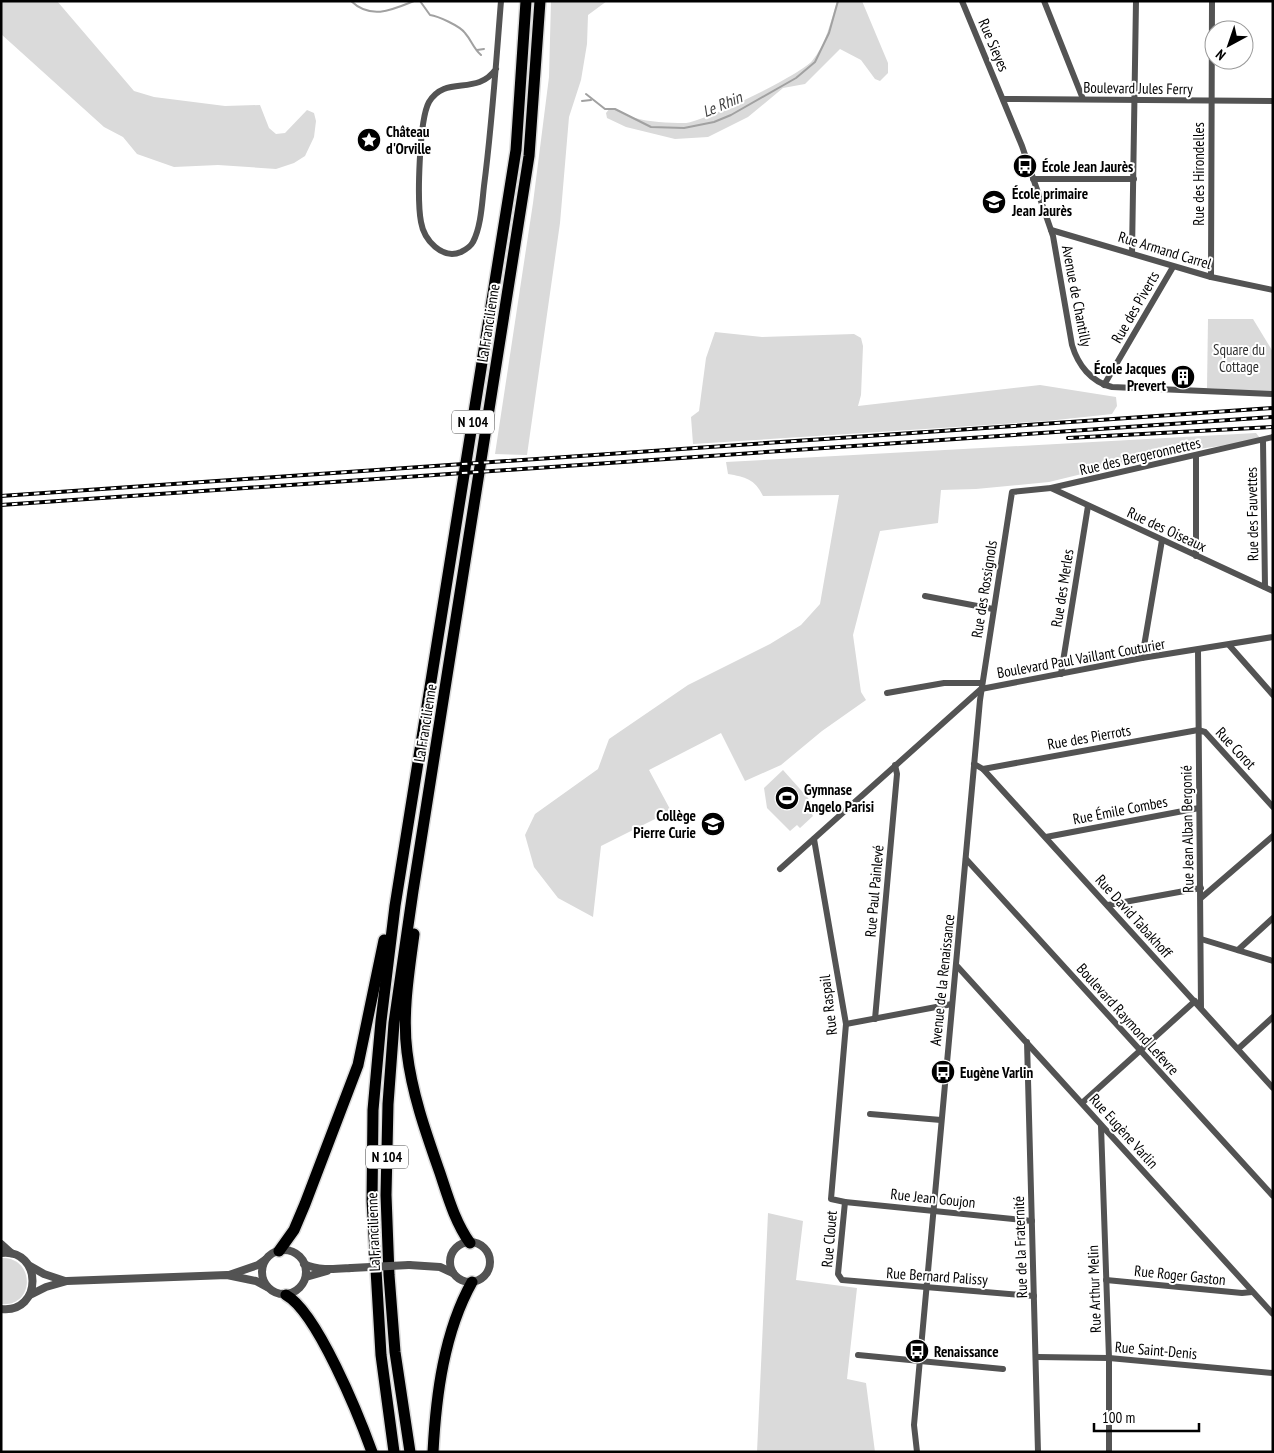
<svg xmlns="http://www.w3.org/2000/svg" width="1274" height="1453" font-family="'PT Sans Narrow',sans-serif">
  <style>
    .green { fill: #dadada }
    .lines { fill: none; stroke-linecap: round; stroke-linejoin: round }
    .stream { stroke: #a1a1a1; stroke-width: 2 }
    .trunk-casing { stroke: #dbdbdb; stroke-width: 14 }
    .minor { stroke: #535353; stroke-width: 6 }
    .tertiary { stroke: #535353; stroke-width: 8 }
    .trunk { stroke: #000; stroke-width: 11 }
    .rail-casing { stroke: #000; stroke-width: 4 }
    .rail { stroke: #fff; stroke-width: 2; stroke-dasharray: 5.5; stroke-linecap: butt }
    .tertiary-bridge { stroke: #535353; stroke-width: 8 }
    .labels { text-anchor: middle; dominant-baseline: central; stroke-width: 4; stroke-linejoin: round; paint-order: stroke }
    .shield { fill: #fff; stroke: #4c4c4c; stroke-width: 1 }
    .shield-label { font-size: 14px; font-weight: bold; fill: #000 }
    .street-label { font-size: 15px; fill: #000; stroke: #fff }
    .poi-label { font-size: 15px; font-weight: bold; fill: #000; stroke: #fff; text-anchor: start }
    .park-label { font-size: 15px; fill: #313131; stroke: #fff }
    .water-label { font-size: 16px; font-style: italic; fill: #424242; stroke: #fff }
  </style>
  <rect width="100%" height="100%" fill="#fff"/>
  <g class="green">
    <path d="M1 1H57L134 91 154 97 225 106 260 105 269 128 276 134 285 133 307 110 314 113 316 121 314 137 305 156 294 163 276 169 218 165 174 167 137 154 123 137 104 127 1 34Z"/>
    <path d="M551 1H607L588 15 587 44 581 80 569 117 560 223 527 455 495 454 533 203 549 77Z"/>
    <path d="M837 1H862L888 63V73L880 81 875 79 861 60 840 49 805 84 783 88 748 117 708 137 675 139 626 127 607 118 606 113 610 108C620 109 626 115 635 118 648 122 669 123 684 123 702 123 800 75 812 61 826 45 831 20 837 1Z"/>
    <path d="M1208 319H1253L1273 352 1272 392 1207 388Z"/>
    <path d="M715 332 762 337 854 334 861 338 863 346 861 395 858 406 1040 385 1116 397 1117 406 1112 414 1047 421 693 444 691 417 699 411 706 358Z"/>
    <path d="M1256 433 1260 438 1258 441 1168 453 1049 482 976 489 941 490 938 523 880 531 853 635 861 692 866 700 822 731 781 765 745 781 721 733 649 770 671 811 601 846 593 917 558 898 534 867 525 835 535 814 598 769 609 739 688 685 770 644 801 625 820 604 839 495 763 496C755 479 745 477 728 474L726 462Z"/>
    <path d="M783 770 816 807 811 812 813 816 800 828 797 825 790 831 767 808 764 788Z"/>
    <path d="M768 1213 803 1221 796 1280 857 1288 847 1379 866 1383 875 1452H757Z"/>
    <path d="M1 1258C35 1256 36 1307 1 1304Z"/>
  </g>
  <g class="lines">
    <g class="stream">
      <path d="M351 1C371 20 392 10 414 1"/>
      <path d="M420 1 430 15C438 16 460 26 465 33 472 41 473 48 481 55"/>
      <path d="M477 50 484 49"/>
      <path d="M586 94 605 109H615L651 127 684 128 714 122 731 115 796 78 815 62 829 33 838 1"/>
      <path d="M582 101 591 100"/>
    </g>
    <g class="trunk-casing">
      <g id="trunk">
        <path d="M414 934C409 972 402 1013 407 1052 412 1094 426 1133 440 1173 448 1197 455 1222 470 1243"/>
        <path d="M279 1251 294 1230 305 1204 358 1065 384 940"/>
        <path d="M286 1295C317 1312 359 1416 372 1452"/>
        <path d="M394 1452 381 1355 372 1201 373 1110 381 1021 395 906 516 150 526 1"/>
        <path d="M410 1452 395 1352 389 1275 386 1195 388 1104 394 1023 413 891 529 156 540 1"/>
        <path d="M433 1452C436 1395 444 1332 472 1282"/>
      </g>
    </g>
    <g class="minor">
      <path d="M962 1 1022 146 1053 236 1072 345C1078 365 1091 382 1112 387L1273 394"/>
      <path d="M1044 1 1083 99"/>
      <path d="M496 69C476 97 446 74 429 102 419 120 417 201 421 222 424 240 442 260 461 252 465 250 471 246 473 242 481 227 482 203 484 186 492 125 496 63 501 1"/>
      <path d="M1003 99 1273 101"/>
      <path d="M1033 179H1134"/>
      <path d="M1051 230 1211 277 1273 290"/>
      <path d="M1132 253 1136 1"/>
      <path d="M1211 277 1212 1"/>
      <path d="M1104 385 1173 267"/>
      <path d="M1263 441 1265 587"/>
      <path d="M1196 456V556"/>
      <path d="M1051 488 1273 591"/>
      <path d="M925 596 993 609"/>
      <path d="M1229 645 1273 695"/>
      <path d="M1198 650 1201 1008"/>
      <path d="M1142 658 1162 540"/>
      <path d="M1061 674 1088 506"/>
      <path d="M887 693 944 683H982"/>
      <path d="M974 764 983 769 1273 1088"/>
      <path d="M983 769 1198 730 1205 732 1273 807"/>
      <path d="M1046 837 1199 808"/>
      <path d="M814 839 846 1024 831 1199 845 1202 1032 1221"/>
      <path d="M966 859 1273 1196"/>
      <path d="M780 869 981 689 1142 658 1273 637"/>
      <path d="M1201 898 1273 836"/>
      <path d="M1108 905 1201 888"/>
      <path d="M1201 939 1273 961"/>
      <path d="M1238 950 1273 918"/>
      <path d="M957 966 1273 1314"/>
      <path d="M875 1019 897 774 895 765"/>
      <path d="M846 1024 952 1004"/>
      <path d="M1027 1042 1038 1452"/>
      <path d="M1238 1049 1273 1017"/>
      <path d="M1082 1103 1195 1001"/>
      <path d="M870 1114 941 1120"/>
      <path d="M1101 1126 1109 1358V1452"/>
      <path d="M845 1202 838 1274 842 1280 1034 1296"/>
      <path d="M1106 1280 1242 1293 1252 1292"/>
      <path d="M858 1355 1003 1369"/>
      <path d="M1037 1357 1109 1358 1273 1373"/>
      <path d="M917 1452 914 1425 980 700 1012 492 1051 488 1273 437"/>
    </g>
    <g class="tertiary">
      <circle cx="470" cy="1262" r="20"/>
      <path d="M1 1244 11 1253"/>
      <circle cx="284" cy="1272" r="22"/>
      <path d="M1 1253C43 1248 43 1314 1 1309"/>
      <path d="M304 1264C319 1271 335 1269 351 1268"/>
      <path d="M409 1265 440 1267 453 1273"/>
      <path d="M30 1266 44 1274 65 1281"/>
      <path d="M229 1275 258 1265 265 1260"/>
      <path d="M306 1277 327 1271"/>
      <path d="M30 1295 46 1287 67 1281 227 1275 256 1281 267 1287"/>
    </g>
    <use href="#trunk" class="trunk"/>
    <g class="rail-casing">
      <g id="rail">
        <path d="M1068 438 1273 427"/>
        <path d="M1 496 1273 408"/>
        <path d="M1 505 1273 417"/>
      </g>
    </g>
    <use href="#rail" class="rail"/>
    <path class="tertiary-bridge" d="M351 1268 409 1265"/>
  </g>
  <defs>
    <g id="sight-disc" transform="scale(1.25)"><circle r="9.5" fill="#000" stroke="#fff"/><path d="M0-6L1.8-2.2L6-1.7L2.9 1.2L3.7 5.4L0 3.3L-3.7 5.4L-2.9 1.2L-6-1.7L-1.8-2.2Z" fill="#fff"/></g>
    <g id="bus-disc" transform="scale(1.25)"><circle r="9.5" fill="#000" stroke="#fff"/><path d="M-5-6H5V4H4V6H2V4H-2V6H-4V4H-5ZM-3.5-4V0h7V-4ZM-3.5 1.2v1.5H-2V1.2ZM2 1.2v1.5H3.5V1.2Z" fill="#fff"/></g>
    <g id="school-disc" transform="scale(1.25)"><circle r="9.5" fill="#000" stroke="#fff"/><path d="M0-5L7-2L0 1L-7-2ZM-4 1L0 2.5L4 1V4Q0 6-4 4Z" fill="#fff"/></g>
    <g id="building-disc" transform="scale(1.25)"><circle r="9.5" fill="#000" stroke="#fff"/><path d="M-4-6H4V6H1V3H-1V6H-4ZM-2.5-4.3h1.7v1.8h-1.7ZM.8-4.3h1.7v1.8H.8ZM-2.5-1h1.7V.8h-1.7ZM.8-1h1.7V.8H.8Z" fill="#fff"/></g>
    <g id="stadium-disc" transform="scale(1.25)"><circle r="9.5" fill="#000" stroke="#fff"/><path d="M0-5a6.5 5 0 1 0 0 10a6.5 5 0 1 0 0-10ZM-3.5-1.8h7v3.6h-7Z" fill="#fff"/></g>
  </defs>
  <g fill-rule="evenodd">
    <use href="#sight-disc" x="369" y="140"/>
    <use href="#bus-disc" x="1025" y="166"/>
    <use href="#school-disc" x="994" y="202"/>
    <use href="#building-disc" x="1183" y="377"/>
    <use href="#stadium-disc" x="787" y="798"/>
    <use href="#school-disc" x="713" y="824"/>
    <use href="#bus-disc" x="943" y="1072"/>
    <use href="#bus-disc" x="917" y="1351"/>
  </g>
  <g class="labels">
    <g class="shield">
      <rect x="452" y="410.5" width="42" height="23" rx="4"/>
      <rect x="366" y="1145.5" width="42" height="23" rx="4"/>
    </g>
    <g class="shield-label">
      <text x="473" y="422">N 104</text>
      <text x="387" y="1157">N 104</text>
    </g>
    <g class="street-label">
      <text transform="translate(994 45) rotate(67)">Rue Sieyes</text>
      <text transform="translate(1138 88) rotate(1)">Boulevard Jules Ferry</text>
      <text transform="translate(1198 174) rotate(-90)">Rue des Hirondelles</text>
      <text transform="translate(1165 250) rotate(17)">Rue Armand Carrel</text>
      <text transform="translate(1077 296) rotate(79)">Avenue de Chantilly</text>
      <text transform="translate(1135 307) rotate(-60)">Rue des Piverts</text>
      <text transform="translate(488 323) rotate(-81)">La Francilienne</text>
      <text transform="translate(1140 456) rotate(-13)">Rue des Bergeronnettes</text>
      <text transform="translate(1252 514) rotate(-91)">Rue des Fauvettes</text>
      <text transform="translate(1167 529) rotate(25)">Rue des Oiseaux</text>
      <text transform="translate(1062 588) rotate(-81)">Rue des Merles</text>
      <text transform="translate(984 589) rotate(-81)">Rue des Rossignols</text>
      <text transform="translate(1081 658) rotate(-10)">Boulevard Paul Vaillant Couturier</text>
      <text transform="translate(425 723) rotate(-81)">La Francilienne</text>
      <text transform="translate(1089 737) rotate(-10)">Rue des Pierrots</text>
      <text transform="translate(1236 748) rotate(47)">Rue Corot</text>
      <text transform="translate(1120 810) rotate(-11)">Rue Émile Combes</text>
      <text transform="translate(1187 829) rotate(-91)">Rue Jean Alban Bergonié</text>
      <text transform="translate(874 891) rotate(-85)">Rue Paul Painlevé</text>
      <text transform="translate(1134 916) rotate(48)">Rue David Tabakhoff</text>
      <text transform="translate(942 980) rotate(-84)">Avenue de la Renaissance</text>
      <text transform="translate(828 1005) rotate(-97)">Rue Raspail</text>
      <text transform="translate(1128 1019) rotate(48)">Boulevard Raymond Lefevre</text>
      <text transform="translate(1124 1131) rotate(48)">Rue Eugène Varlin</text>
      <text transform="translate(933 1198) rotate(6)">Rue Jean Goujon</text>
      <text transform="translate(373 1232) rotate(-92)">La Francilienne</text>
      <text transform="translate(829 1239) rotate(-85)">Rue Clouet</text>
      <text transform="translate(1020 1247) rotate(-92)">Rue de la Fraternité</text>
      <text transform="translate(1180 1275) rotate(6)">Rue Roger Gaston</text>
      <text transform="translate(937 1276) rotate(4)">Rue Bernard Palissy</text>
      <text transform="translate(1094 1289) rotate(-92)">Rue Arthur Melin</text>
      <text transform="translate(1156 1350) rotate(5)">Rue Saint-Denis</text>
    </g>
    <g class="poi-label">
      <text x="386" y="131">Château<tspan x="386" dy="17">d'Orville</tspan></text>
      <text x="1042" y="166">École Jean Jaurès</text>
      <text x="1012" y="193">École primaire<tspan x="1012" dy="17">Jean Jaurès</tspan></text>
      <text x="1166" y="368" text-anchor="end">École Jacques<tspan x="1166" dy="17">Prevert</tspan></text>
      <text x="804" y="789">Gymnase<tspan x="804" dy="17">Angelo Parisi</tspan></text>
      <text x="696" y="815" text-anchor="end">Collège<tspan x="696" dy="17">Pierre Curie</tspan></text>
      <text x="960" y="1072">Eugène Varlin</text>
      <text x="934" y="1351">Renaissance</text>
    </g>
    <g class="park-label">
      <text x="1239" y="349">Square du<tspan x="1239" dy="17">Cottage</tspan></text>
    </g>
    <g class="water-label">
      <text transform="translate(722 104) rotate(-23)">Le Rhin</text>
    </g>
  </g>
  <rect width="1274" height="1453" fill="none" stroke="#000000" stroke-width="5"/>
  <g transform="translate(1229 45) rotate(220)"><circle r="24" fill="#ffffff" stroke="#999999"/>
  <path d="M0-4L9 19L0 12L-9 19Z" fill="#000000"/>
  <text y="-8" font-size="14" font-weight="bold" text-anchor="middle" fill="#000000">N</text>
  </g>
  <path d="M1094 1423v8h105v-8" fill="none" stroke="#000000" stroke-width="2.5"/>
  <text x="1102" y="1423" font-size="15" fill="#000000" stroke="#ffffff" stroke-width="4" paint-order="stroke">100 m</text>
</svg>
